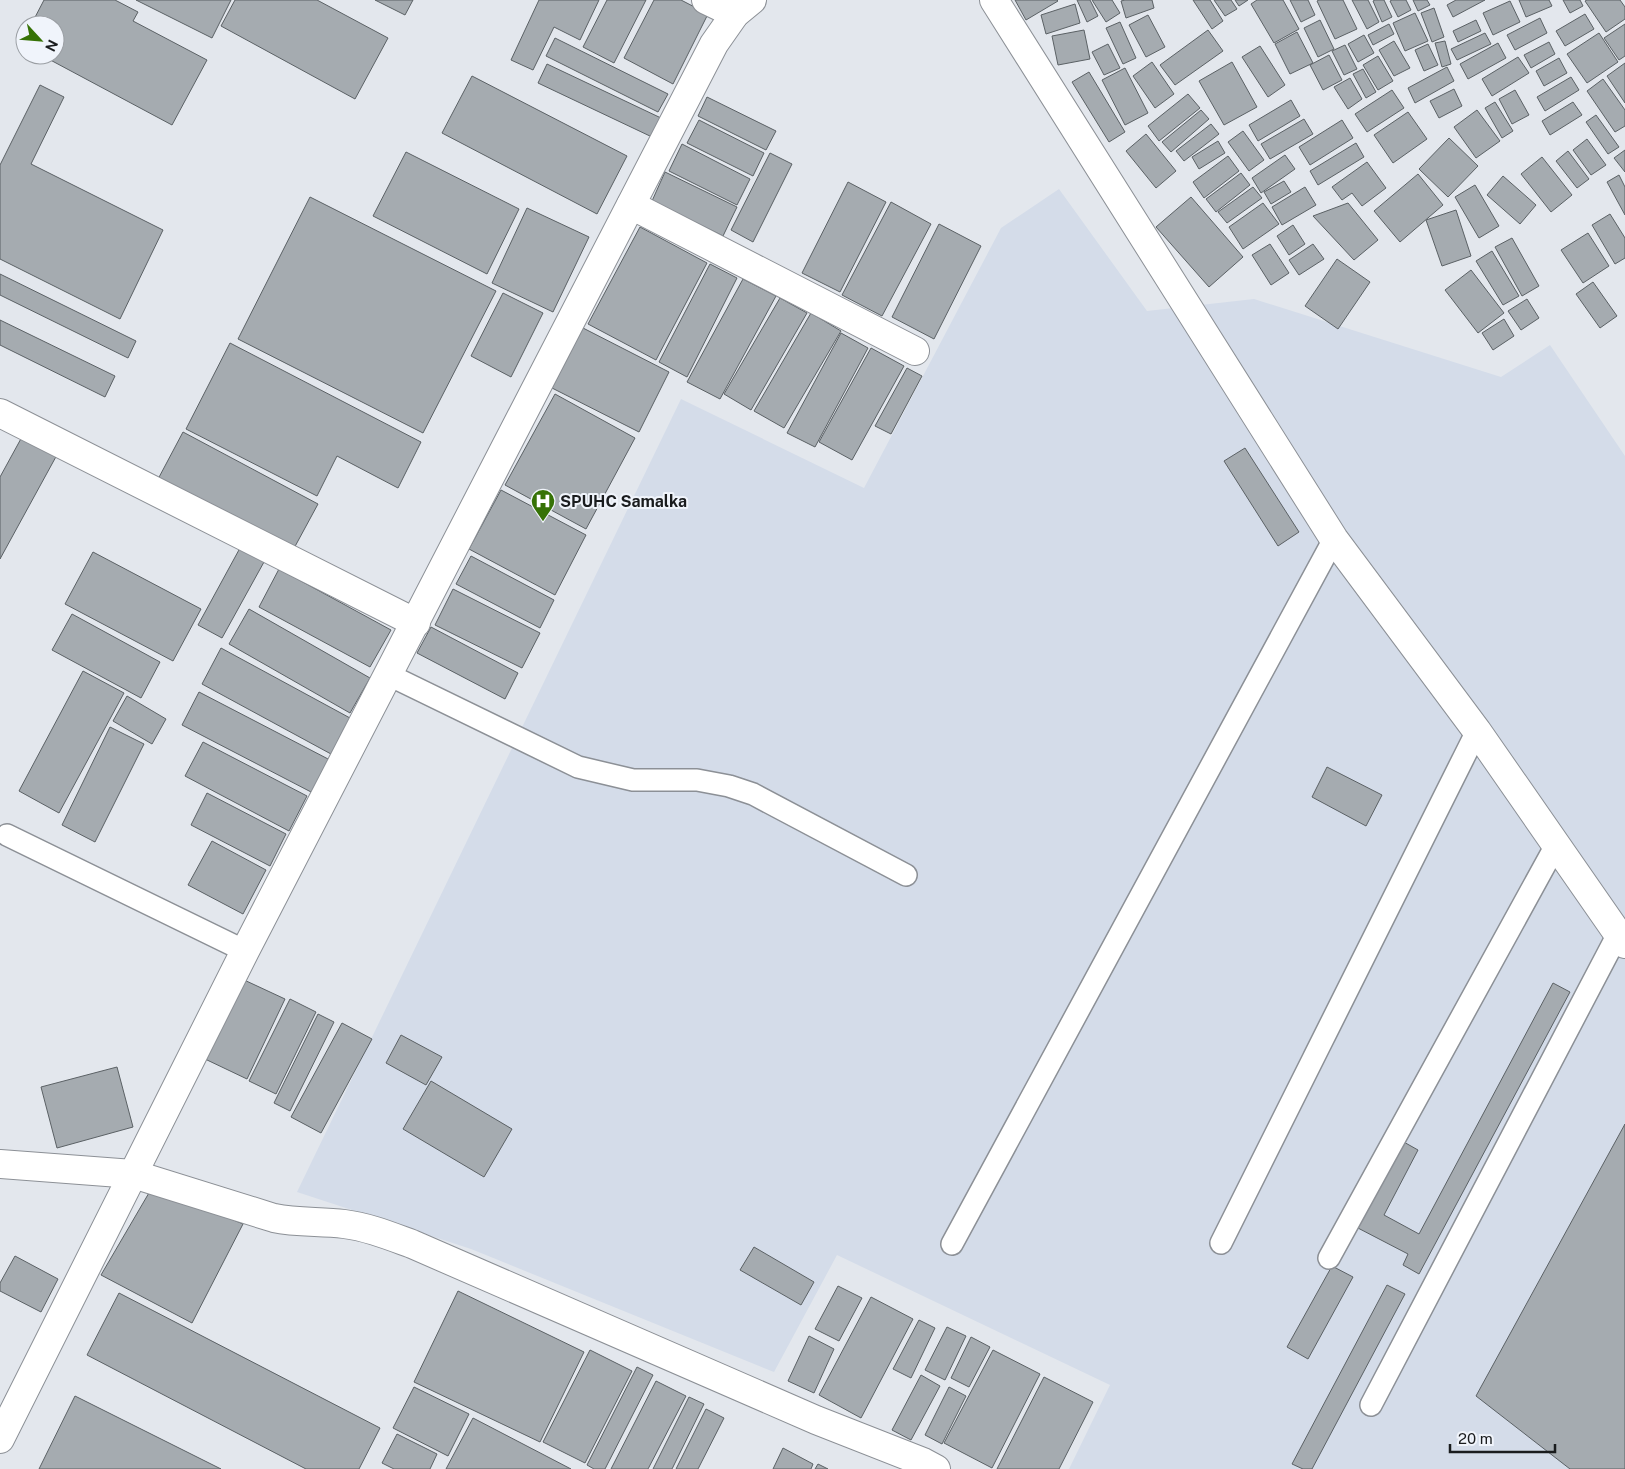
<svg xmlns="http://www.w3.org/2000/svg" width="1625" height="1469" font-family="'Public Sans',sans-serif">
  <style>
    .built { fill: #d4dce9 }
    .building { fill: #a5abb0; stroke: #5b6165 }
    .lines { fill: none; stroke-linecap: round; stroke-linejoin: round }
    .service-casing { stroke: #8c9096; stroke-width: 24 }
    .minor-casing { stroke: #8c9096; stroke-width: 30 }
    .tertiary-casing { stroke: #8c9096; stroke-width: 30 }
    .service { stroke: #fff; stroke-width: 21 }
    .minor { stroke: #fff; stroke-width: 28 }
    .tertiary { stroke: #fff; stroke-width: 28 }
    .labels { text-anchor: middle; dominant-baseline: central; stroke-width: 4; stroke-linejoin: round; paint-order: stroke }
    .poi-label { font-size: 16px; font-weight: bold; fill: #1a1c1e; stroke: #f0f4fb; text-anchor: start }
  </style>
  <rect width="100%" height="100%" fill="#e3e7ed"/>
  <path class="built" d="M1059 189 1147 311 1254 299 1501 377 1550 345 1625 456V1469H1069L1110 1385 837 1255 774 1372 471 1249 297 1192 681 399 864 488 1001 228Z"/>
  <g class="building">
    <path d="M44 0H115L138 12 133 21 207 60 172 125 41 55H55V25H31Z"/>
    <path d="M136 0H231L212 38Z"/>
    <path d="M235 0H317L388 38 355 99 221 26Z"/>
    <path d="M375 0H413L405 15Z"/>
    <path d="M539 0H599L580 40 554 27 533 70 511 60Z"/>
    <path d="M607 0H646L614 63 583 47Z"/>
    <path d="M654 0H681L708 14 673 84 624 58Z"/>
    <path d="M1015 0H1057L1058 1 1026 20Z"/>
    <path d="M1077 0H1090L1098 16 1087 22Z"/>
    <path d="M1092 0H1112L1120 13 1106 22Z"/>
    <path d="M1125 0H1152L1154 8 1126 18 1121 1Z"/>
    <path d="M1193 0H1210L1223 21 1212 29Z"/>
    <path d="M1214 0H1231L1237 9 1225 16Z"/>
    <path d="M1235 0H1248L1239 6Z"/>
    <path d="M1257 0H1283L1299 29 1274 43 1251 4Z"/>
    <path d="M1290 0H1308L1315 15 1301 22Z"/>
    <path d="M1319 0H1343L1357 29 1335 39 1317 1Z"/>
    <path d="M1352 0H1368L1379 22 1367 29Z"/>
    <path d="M1375 0H1384L1392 17 1382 22 1373 1Z"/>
    <path d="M1392 0H1406L1411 10 1398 17 1390 1Z"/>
    <path d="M1413 0H1427L1430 5 1418 11Z"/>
    <path d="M1456 0H1485L1453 17 1447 5Z"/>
    <path d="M1519 0H1549L1552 6 1526 17Z"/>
    <path d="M1563 0H1580L1583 6 1570 13Z"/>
    <path d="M1587 0H1620L1625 7V19L1606 32 1585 1Z"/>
    <path d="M1510 1 1520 22 1493 35 1483 13Z"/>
    <path d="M1075 4 1080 23 1046 34 1041 15Z"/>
    <path d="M1434 8 1444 37 1432 42 1421 13Z"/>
    <path d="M1415 13 1428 41 1405 51 1393 23Z"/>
    <path d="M1585 14 1594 29 1565 46 1556 31Z"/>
    <path d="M1148 15 1165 47 1146 57 1129 25Z"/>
    <path d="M1540 18 1547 33 1515 50 1507 35Z"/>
    <path d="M1320 20 1334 49 1318 57 1304 28Z"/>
    <path d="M1476 20 1481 31 1458 42 1453 31Z"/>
    <path d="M1120 22 1136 58 1123 64 1106 28Z"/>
    <path d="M1389 24 1394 34 1373 45 1368 35Z"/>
    <path d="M1625 24V56L1619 60 1604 38Z"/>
    <path d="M1084 30 1090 59 1058 65 1052 36Z"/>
    <path d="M1208 30 1223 51 1175 85 1160 65Z"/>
    <path d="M1297 32 1313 63 1290 74 1275 44Z"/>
    <path d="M1485 33 1491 44 1457 60 1451 49Z"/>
    <path d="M1599 33 1618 62 1587 83 1567 54Z"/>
    <path d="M1364 35 1374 53 1358 62 1348 44Z"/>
    <path d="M25 36V46L21 44Z"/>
    <path d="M555 38 668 94 658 112 546 56Z"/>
    <path d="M1394 41 1410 68 1394 76 1379 50Z"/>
    <path d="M1445 41 1451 64 1442 67 1435 43Z"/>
    <path d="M1549 42 1555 54 1531 68 1524 55Z"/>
    <path d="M1498 43 1506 58 1468 79 1460 64Z"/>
    <path d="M1108 44 1120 68 1104 75 1092 52Z"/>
    <path d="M1428 44 1438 65 1424 71 1415 50Z"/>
    <path d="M1345 45 1357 69 1344 75 1332 51Z"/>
    <path d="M1260 46 1285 85 1268 97 1242 57Z"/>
    <path d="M1329 55 1342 80 1323 90 1310 65Z"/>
    <path d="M1378 56 1393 81 1378 90 1363 65Z"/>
    <path d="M1518 57 1529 73 1492 96 1482 79Z"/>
    <path d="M1559 58 1567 73 1544 86 1536 71Z"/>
    <path d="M1152 62 1174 94 1155 108 1133 76Z"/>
    <path d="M1232 62 1257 107 1224 125 1199 81Z"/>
    <path d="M1625 63V103L1607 76Z"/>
    <path d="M547 64 661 118 652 137 538 83Z"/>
    <path d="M1447 67 1454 81 1415 103 1408 88Z"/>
    <path d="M1125 68 1148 113 1125 125 1102 80Z"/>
    <path d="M1363 69 1376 92 1366 98 1353 74Z"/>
    <path d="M1089 72 1125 132 1109 142 1072 82Z"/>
    <path d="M472 76 627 156 597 214 442 133Z"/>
    <path d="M1571 77 1579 90 1545 111 1537 97Z"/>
    <path d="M1350 78 1362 99 1348 109 1334 87Z"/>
    <path d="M1603 79 1625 110V126L1615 132 1587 91Z"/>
    <path d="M40 85 64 97 31 164 163 230 120 319 0 259V165Z"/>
    <path d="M1454 89 1462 106 1439 118 1430 101Z"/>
    <path d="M1392 90 1404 108 1367 132 1355 114Z"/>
    <path d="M1515 90 1529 115 1512 124 1499 99Z"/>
    <path d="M1188 94 1200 108 1159 141 1148 126Z"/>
    <path d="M707 97 776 131 766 150 698 116Z"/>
    <path d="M1291 100 1300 116 1258 141 1249 125Z"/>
    <path d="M1495 102 1513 131 1502 138 1485 108Z"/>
    <path d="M1573 102 1582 115 1550 135 1542 121Z"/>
    <path d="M1201 110 1209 119 1171 152 1162 142Z"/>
    <path d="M1477 110 1500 141 1476 158 1454 127Z"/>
    <path d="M1408 112 1427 139 1393 163 1374 135Z"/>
    <path d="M1596 115 1619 147 1608 154 1586 122Z"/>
    <path d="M1304 119 1313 134 1270 159 1261 144Z"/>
    <path d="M699 120 764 153 753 176 687 143Z"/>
    <path d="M1342 120 1353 138 1310 165 1299 147Z"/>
    <path d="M1211 124 1219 134 1184 161 1176 151Z"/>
    <path d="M1243 131 1264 160 1249 171 1228 142Z"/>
    <path d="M1146 134 1176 171 1156 188 1126 151Z"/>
    <path d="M1449 138 1478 166 1448 197 1419 169Z"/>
    <path d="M1587 139 1606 165 1591 175 1573 150Z"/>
    <path d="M1218 141 1225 153 1199 169 1192 157Z"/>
    <path d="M1356 143 1364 157 1318 185 1310 171Z"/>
    <path d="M682 144 750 179 737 205 669 171Z"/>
    <path d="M1625 150V172L1614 158Z"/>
    <path d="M1568 151 1589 179 1577 188 1556 161Z"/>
    <path d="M406 152 519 209 487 274 373 216Z"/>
    <path d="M770 153 792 164 753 242 731 230Z"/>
    <path d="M1285 155 1295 169 1261 193 1252 178Z"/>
    <path d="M1228 156 1239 171 1204 198 1193 182Z"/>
    <path d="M1542 157 1572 195 1551 212 1521 174Z"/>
    <path d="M1367 162 1386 188 1362 206 1352 193 1342 200 1332 187Z"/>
    <path d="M665 172 737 207 723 236 652 201Z"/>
    <path d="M1241 173 1250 185 1216 212 1206 199Z"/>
    <path d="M1418 174 1443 205 1400 242 1374 211Z"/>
    <path d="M1619 175 1625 187V215L1607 182Z"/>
    <path d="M1503 176 1536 205 1520 224 1487 195Z"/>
    <path d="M1284 181 1291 192 1271 204 1264 192Z"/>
    <path d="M848 182 886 202 840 292 802 273Z"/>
    <path d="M1475 185 1499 226 1479 238 1455 197Z"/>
    <path d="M1253 187 1262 198 1227 223 1218 212Z"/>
    <path d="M1305 187 1316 205 1282 225 1272 207Z"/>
    <path d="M310 197 496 291 423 433 238 339Z"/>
    <path d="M1191 197 1243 257 1209 287 1156 227Z"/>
    <path d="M891 202 931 224 882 316 842 295Z"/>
    <path d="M1263 203 1279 224 1243 249 1229 227Z"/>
    <path d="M1348 203 1378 240 1354 260 1313 216Z"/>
    <path d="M527 208 589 237 553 312 492 283Z"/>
    <path d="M1456 210 1471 256 1442 266 1426 220Z"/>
    <path d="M1610 214 1625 238V258L1615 264 1592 225Z"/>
    <path d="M939 224 981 246 934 339 892 317Z"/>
    <path d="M1293 225 1305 244 1289 255 1277 236Z"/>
    <path d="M640 227 707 263 656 360 588 324Z"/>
    <path d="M1588 233 1609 266 1583 283 1561 250Z"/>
    <path d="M1512 238 1539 286 1522 296 1495 247Z"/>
    <path d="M1270 244 1289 273 1271 285 1252 255Z"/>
    <path d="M1313 244 1324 259 1299 275 1289 260Z"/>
    <path d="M1492 251 1519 296 1503 305 1476 261Z"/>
    <path d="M1337 259 1370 282 1338 329 1305 306Z"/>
    <path d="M710 264 737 278 687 377 659 362Z"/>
    <path d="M1471 270 1504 313 1478 333 1445 290Z"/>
    <path d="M0 274 136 341 128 358 0 295Z"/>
    <path d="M743 279 776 296 720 399 687 382Z"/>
    <path d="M1593 282 1617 316 1600 328 1576 294Z"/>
    <path d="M503 293 543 313 511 377 471 356Z"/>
    <path d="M780 298 807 313 751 410 724 394Z"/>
    <path d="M1527 299 1539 318 1521 330 1508 311Z"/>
    <path d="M811 313 841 331 784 428 754 411Z"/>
    <path d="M1504 319 1514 336 1493 350 1482 333Z"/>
    <path d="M0 320 115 376 105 397 0 345Z"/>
    <path d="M583 328 669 372 639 432 552 388Z"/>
    <path d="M841 333 868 348 815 447 787 433Z"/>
    <path d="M230 343 421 442 398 488 337 456 317 496 186 429Z"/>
    <path d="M871 348 904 366 852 460 819 442Z"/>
    <path d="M907 368 922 376 891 434 875 426Z"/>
    <path d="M555 394 635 438 586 529 505 485Z"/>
    <path d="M183 432 318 504 292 552 157 481Z"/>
    <path d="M23 435 58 453 0 559V477Z"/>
    <path d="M1245 448 1299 532 1278 546 1224 461Z"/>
    <path d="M501 490 586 535 555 595 469 549Z"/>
    <path d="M240 548 264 562 222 638 198 625Z"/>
    <path d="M93 552 201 609 173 661 65 604Z"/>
    <path d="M471 556 554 600 540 628 456 584Z"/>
    <path d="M279 569 391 630 370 667 259 607Z"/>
    <path d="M453 589 540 633 522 668 435 625Z"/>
    <path d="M249 609 370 678 350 713 229 644Z"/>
    <path d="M72 614 160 662 141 698 52 650Z"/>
    <path d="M431 627 518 673 505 699 417 653Z"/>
    <path d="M221 648 350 718 331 754 202 684Z"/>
    <path d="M83 671 124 693 59 813 19 791Z"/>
    <path d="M199 692 330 760 313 793 182 725Z"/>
    <path d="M127 696 166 719 152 744 113 721Z"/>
    <path d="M110 727 144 744 95 842 62 825Z"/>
    <path d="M203 742 307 796 289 831 185 776Z"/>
    <path d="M1327 767 1382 795 1366 826 1312 797Z"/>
    <path d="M207 793 286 834 270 866 191 825Z"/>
    <path d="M212 841 266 870 243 914 188 885Z"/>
    <path d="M242 979 285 999 247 1079 205 1059Z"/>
    <path d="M1553 983 1570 992 1419 1274 1403 1265 1408 1254 1356 1227 1402 1141 1418 1150 1384 1215 1419 1234Z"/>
    <path d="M290 999 316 1012 276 1094 249 1081Z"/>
    <path d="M318 1014 334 1022 290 1111 274 1103Z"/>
    <path d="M342 1023 372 1039 321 1133 291 1117Z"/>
    <path d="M401 1035 442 1057 426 1085 386 1063Z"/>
    <path d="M117 1067 133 1127 57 1148 41 1087Z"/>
    <path d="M431 1081 512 1129 484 1177 403 1129Z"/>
    <path d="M1625 1124V1469H1570L1476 1396Z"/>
    <path d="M153 1186 243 1224 192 1323 101 1275Z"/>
    <path d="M754 1247 814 1282 801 1305 740 1270Z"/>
    <path d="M15 1256 58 1279 41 1312 0 1291V1283Z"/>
    <path d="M1332 1266 1353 1277 1308 1359 1287 1347Z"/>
    <path d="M1387 1285 1405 1294 1312 1469H1303L1292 1464Z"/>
    <path d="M838 1286 862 1298 839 1341 815 1329Z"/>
    <path d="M458 1291 584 1352 540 1442 414 1382Z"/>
    <path d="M119 1293 380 1428 359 1469H306L87 1355Z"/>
    <path d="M871 1297 913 1319 861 1418 819 1395Z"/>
    <path d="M919 1320 935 1328 911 1378 893 1369Z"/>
    <path d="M947 1327 966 1336 945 1380 925 1370Z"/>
    <path d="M809 1336 834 1349 814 1393 788 1381Z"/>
    <path d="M971 1337 990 1347 969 1387 951 1378Z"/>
    <path d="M590 1350 632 1371 585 1463 543 1442Z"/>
    <path d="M993 1350 1040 1374 992 1468 944 1443Z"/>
    <path d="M637 1367 653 1375 605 1469H594L587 1465Z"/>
    <path d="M921 1375 940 1386 911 1440 892 1430Z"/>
    <path d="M1044 1377 1093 1402 1059 1469H997Z"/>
    <path d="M656 1381 686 1396 648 1469H611Z"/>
    <path d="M414 1387 469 1414 448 1456 393 1428Z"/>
    <path d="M949 1387 966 1396 942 1444 925 1435Z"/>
    <path d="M75 1396 221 1469H39Z"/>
    <path d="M689 1397 704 1404 672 1469H653Z"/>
    <path d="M706 1409 724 1418 698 1469H676Z"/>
    <path d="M473 1418 571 1469H446Z"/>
    <path d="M397 1434 437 1454 430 1469H394L382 1463Z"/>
    <path d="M783 1448 813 1464 811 1469H773Z"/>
    <path d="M818 1464 828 1469H815Z"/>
  </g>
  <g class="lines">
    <g class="service-casing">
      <g id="service">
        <path d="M389 675 578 767 633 780H697L729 786 753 794 906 875"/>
        <path d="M7 835 245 951"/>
        <path d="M1221 1243 1477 731"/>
        <path d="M952 1244 1334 539"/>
        <path d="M1329 1258 1556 845"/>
        <path d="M1371 1405 1618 934"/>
      </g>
    </g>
    <g class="minor-casing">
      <g id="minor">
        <path d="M706 0 735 14"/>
        <path d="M994 0 1334 539 1477 731 1625 944"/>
        <path d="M631 205 915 351"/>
        <path d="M0 413 416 623"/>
        <path d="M0 1164 133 1174 274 1218C297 1223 321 1221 344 1224 368 1227 390 1236 412 1244L816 1420 923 1462 936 1469"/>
      </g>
    </g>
    <g class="tertiary-casing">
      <path id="tertiary" d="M0 1439 245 951 714 44 735 14 752 0"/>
    </g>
    <use href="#service" class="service"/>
    <use href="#minor" class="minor"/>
    <use href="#tertiary" class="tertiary"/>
  </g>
  <defs>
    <g id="hospital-pin" transform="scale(1.25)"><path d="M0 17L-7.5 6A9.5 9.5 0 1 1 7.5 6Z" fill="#367206" stroke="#f0f4fb"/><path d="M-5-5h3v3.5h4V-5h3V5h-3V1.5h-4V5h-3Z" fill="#fff"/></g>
  </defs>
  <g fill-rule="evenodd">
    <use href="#hospital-pin" x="543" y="501"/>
  </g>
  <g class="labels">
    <g class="poi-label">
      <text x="560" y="501">SPUHC Samalka</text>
    </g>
  </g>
  <g transform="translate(40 40) rotate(116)"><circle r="24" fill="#f0f4fb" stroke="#9a9ea3"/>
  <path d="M0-4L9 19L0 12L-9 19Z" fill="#367206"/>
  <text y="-8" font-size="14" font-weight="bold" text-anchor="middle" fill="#1a1c1e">N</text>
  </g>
  <path d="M1450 1444v8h105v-8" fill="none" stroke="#1a1c1e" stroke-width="2.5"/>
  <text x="1458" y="1444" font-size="15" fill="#1a1c1e" stroke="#f0f4fb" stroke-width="4" paint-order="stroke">20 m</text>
</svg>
